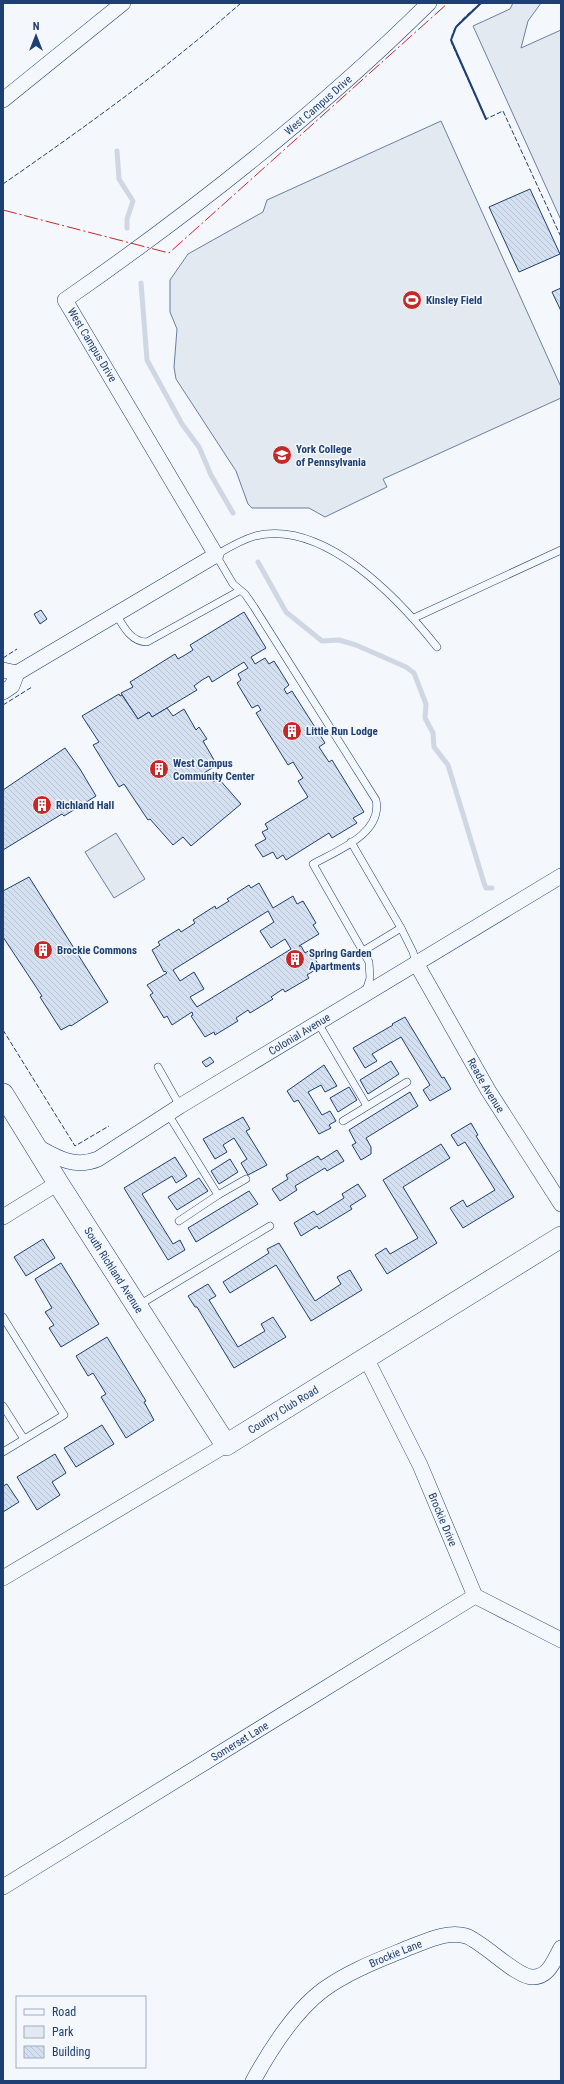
<svg xmlns="http://www.w3.org/2000/svg" width="564" height="2084" font-family="'Roboto Condensed',sans-serif">
  <style>
    .green { fill: #e3e9f0; stroke: #687fa3 }
    .lines { fill: none; stroke-linecap: round; stroke-linejoin: round }
    .stream { stroke: #cfd7e4; stroke-width: 5 }
    .building { fill: url(#building-back-hatch); stroke: #1d3f73; fill-rule: evenodd }
    .lane-casing { stroke: #1d3f73; stroke-width: 8 }
    .street-casing { stroke: #1d3f73; stroke-width: 16 }
    .secondary-casing { stroke: #1d3f73; stroke-width: 22 }
    .lane { stroke: #f4f7fb; stroke-width: 7 }
    .street { stroke: #f4f7fb; stroke-width: 15 }
    .secondary { stroke: #f4f7fb; stroke-width: 21 }
    .fence { stroke: #1d3f73; stroke-width: 1; stroke-dasharray: 5 2; stroke-linecap: butt }
    .wall { stroke: #1d3f73; stroke-width: 2 }
    .power { stroke: #c62828; stroke-width: 1; stroke-dasharray: 14 3 2 3; stroke-linecap: butt }
    .labels { text-anchor: middle; dominant-baseline: central; stroke-width: 3; stroke-linejoin: round; paint-order: stroke }
    .street-label { font-size: 11px; fill: #1d3f73; stroke: #f4f7fb }
    .poi-label { font-size: 11px; font-weight: bold; fill: #1d3f73; stroke: #f4f7fb; text-anchor: start }
  </style>
  <defs>
    <pattern id="building-back-hatch" width="6" height="6" patternUnits="userSpaceOnUse"><rect width="6" height="6" fill="#d5e0f0"/><path d="M-1 5l2 2M0 0l6 6M5-1l2 2" fill="none" stroke="#b6c1d1"/></pattern>
  </defs>
  <rect width="100%" height="100%" fill="#f4f7fb"/>
  <g class="green">
    <path d="M513 3H541L528 21 521 48 561 30V220L473 26 510 9Z"/>
    <path d="M441 121 561 387V398L383 479 387 487 325 517 309 508H252L248 504 236 471 176 379 174 367 177 329 170 312V280L188 254 263 212 267 200Z"/>
    <path d="M116 833 145 879 114 898 85 852Z"/>
  </g>
  <g class="lines">
    <g class="stream">
      <path d="M117 151 119 179 133 201 127 219V228"/>
      <path d="M141 283 147 360 182 424 199 447 211 475 233 513"/>
      <path d="M258 562 286 612 322 641 339 640 356 645 406 667 414 673 426 704 425 718 433 733 434 747 448 765 484 883 486 888H492"/>
    </g>
  </g>
  <g class="building">
    <path d="M530 189 560 254 519 272 489 207Z"/>
    <path d="M561 288V311L552 292Z"/>
    <path d="M41 610 47 619 40 624 34 614Z"/>
    <path d="M244 612 266 648 251 657 255 664 265 658 269 664 274 661 289 685 284 689 287 694 292 691 325 743 319 747 329 762 332 760 364 812 353 818 357 823 332 838 329 833 286 860 283 855 277 859 273 852 263 857 255 845 266 839 262 832 268 829 265 824 308 797 298 781 303 778 293 762 288 765 256 713 261 710 258 705 252 708 237 683 241 680 238 674 248 668 244 662 212 682 209 676 202 680 194 686 197 690 152 717 149 712 138 719 121 693 133 687 130 682 175 654 178 659 185 655 193 650 190 645Z"/>
    <path d="M119 694 120 696 122 695 138 719 149 712 152 717 167 708 173 716 184 709 196 730 199 727 207 739 203 741 217 765 204 773 214 782 218 778 241 804 191 846 183 837 173 845 150 819 148 820 124 784 119 787 93 745 99 742 82 716Z"/>
    <path d="M65 748 80 769 96 796 64 816 62 814 3 850V790Z"/>
    <path d="M29 877 108 1002 71 1026 70 1025 61 1030 40 997 42 996 3 937V891Z"/>
    <path d="M259 883 273 908 293 896 297 904 303 901 316 923 313 925 319 934 299 946H301L305 953 310 950 318 964 313 967 315 970 307 975 309 978 285 992 283 989 271 997 273 999 250 1013 248 1010 236 1018 238 1021 215 1035 214 1032 205 1037 191 1016 193 1015 192 1012 172 1025 167 1016 164 1018 150 995 153 993 147 985 167 973 165 971 164 972 152 950 160 945 158 942 179 929 181 932 195 923 193 920 215 906 216 909 229 901 227 899 249 885 251 888ZM268 911 274 922 260 931 271 948 285 939 291 949 197 1007 190 997 204 989 194 972 180 981 173 970Z"/>
    <path d="M405 1017 442 1078 444 1077 451 1089 430 1101 423 1090 430 1085 401 1037 372 1054 377 1061 365 1068 353 1048 393 1025 392 1024Z"/>
    <path d="M210 1057 214 1062 206 1067 202 1062Z"/>
    <path d="M391 1061 399 1074 368 1094 360 1080Z"/>
    <path d="M324 1065 337 1086 325 1092 321 1085 308 1092 322 1115 330 1111 336 1121 329 1125 331 1128 319 1134 298 1100 294 1102 287 1091Z"/>
    <path d="M349 1087 357 1100 338 1112 330 1098Z"/>
    <path d="M410 1092 418 1106 366 1138 371 1147V1154L361 1160 352 1145 356 1143 349 1130Z"/>
    <path d="M243 1117 250 1129 246 1131 267 1165 248 1175 241 1163 247 1159 234 1138 223 1145 227 1152 215 1159 203 1139Z"/>
    <path d="M471 1123 478 1135 476 1136 514 1197 463 1228 450 1208 463 1200 467 1207 495 1190 465 1142 458 1146 451 1135Z"/>
    <path d="M441 1144 450 1158 403 1187 437 1243 387 1274 375 1255 386 1248 390 1254 418 1238 383 1180Z"/>
    <path d="M337 1150 344 1161 327 1171 325 1168 295 1186 297 1190 280 1201 272 1189 288 1179 286 1175 318 1156 321 1160Z"/>
    <path d="M175 1157 187 1176 176 1183 172 1176 142 1194 173 1244 180 1240 185 1250 168 1260 124 1188Z"/>
    <path d="M230 1159 238 1172 219 1184 211 1171Z"/>
    <path d="M199 1178 208 1191 177 1210 168 1197Z"/>
    <path d="M358 1184 366 1196 350 1206 352 1209 319 1229 317 1226 301 1236 294 1223 314 1211 317 1215 344 1198 342 1194Z"/>
    <path d="M249 1191 258 1204 196 1242 188 1228Z"/>
    <path d="M43 1239 55 1258 26 1276 14 1257Z"/>
    <path d="M279 1243 315 1301 341 1284 337 1277 350 1270 362 1290 311 1321 276 1265 230 1293 223 1282 269 1253 267 1249Z"/>
    <path d="M61 1263 99 1324 61 1347 49 1328 54 1325 45 1312 52 1308 35 1279Z"/>
    <path d="M208 1284 216 1296 209 1300 238 1347 265 1331 261 1324 273 1317 286 1337 234 1368 197 1307H195L188 1296Z"/>
    <path d="M107 1337 146 1401 144 1402 154 1420 126 1438 101 1397 106 1394 93 1373 88 1376 76 1356Z"/>
    <path d="M102 1425 114 1444 76 1467 64 1448Z"/>
    <path d="M55 1454 66 1473 52 1482 60 1495 37 1510 17 1477Z"/>
    <path d="M7 1484 19 1502 3 1512V1486Z"/>
  </g>
  <g class="lines">
    <g class="lane-casing">
      <g id="lane">
        <path d="M116 614C123 626 131 642 147 642L239 591"/>
        <path d="M414 618 561 550"/>
        <path d="M351 842 401 928 363 951"/>
        <path d="M401 928 413 952 416 963"/>
        <path d="M366 991 370 978 369 962 313 864C336 851 383 834 376 800L254 607 245 594 233 584 216 555C228 548 241 540 255 536 324 519 398 598 437 647"/>
        <path d="M318 1023 367 1106"/>
        <path d="M158 1067 180 1106"/>
        <path d="M168 1114 218 1195 179 1221"/>
        <path d="M343 1121 407 1082"/>
        <path d="M218 1195 246 1179"/>
        <path d="M139 1305 270 1226"/>
        <path d="M3 1317 64 1415 3 1452"/>
        <path d="M3 1406 24 1439"/>
      </g>
    </g>
    <g class="street-casing">
      <g id="street">
        <path d="M3 100 123 3"/>
        <path d="M3 670 17 673"/>
        <path id="s1" d="M3 692 12 686 17 673 216 555 65 300C193 211 318 113 429 3"/>
        <path id="s2" d="M416 963 488 1090 561 1204"/>
        <path id="s3" d="M36 1146C56 1157 74 1169 98 1159L180 1106 561 876"/>
        <path d="M3 1217 58 1183"/>
        <path id="s4" d="M366 1358 420 1465 475 1596 561 1640"/>
        <path d="M3 1578 226 1445"/>
        <path id="s5" d="M3 1887 475 1596"/>
        <path id="s6" d="M253 2081C270 2050 295 2011 323 1990 349 1971 379 1960 408 1948 425 1942 447 1930 466 1936 485 1943 517 1978 533 1977 549 1977 554 1960 561 1948"/>
      </g>
    </g>
    <g class="secondary-casing">
      <g id="secondary">
        <path id="s7" d="M3 1094 58 1183 226 1445 561 1237"/>
      </g>
    </g>
    <use href="#lane" class="lane"/>
    <use href="#street" class="street"/>
    <use href="#secondary" class="secondary"/>
    <g class="fence">
      <path d="M481 3C470 13 448 27 452 44L486 119 503 111 561 237"/>
      <path d="M3 184C85 127 166 69 241 3"/>
      <path d="M3 658 17 649"/>
      <path d="M3 705 32 687"/>
      <path d="M3 1030 75 1146 109 1126"/>
    </g>
    <path class="wall" d="M481 3 456 27 451 40 486 119"/>
    <path class="power" d="M3 210 169 253 448 3"/>
  </g>
  <defs>
    <g id="stadium-disc" transform="scale(1)"><circle r="9.5" fill="#c62828" stroke="#f4f7fb"/><path d="M0-5a6.5 5 0 1 0 0 10a6.5 5 0 1 0 0-10ZM-3.5-1.8h7v3.6h-7Z" fill="#fff"/></g>
    <g id="university-disc" transform="scale(1)"><circle r="9.5" fill="#c62828" stroke="#f4f7fb"/><path d="M0-5L7-2L0 1L-7-2ZM-4 1L0 2.5L4 1V4Q0 6-4 4Z" fill="#fff"/></g>
    <g id="building-disc" transform="scale(1)"><circle r="9.5" fill="#c62828" stroke="#f4f7fb"/><path d="M-4-6H4V6H1V3H-1V6H-4ZM-2.5-4.3h1.7v1.8h-1.7ZM.8-4.3h1.7v1.8H.8ZM-2.5-1h1.7V.8h-1.7ZM.8-1h1.7V.8H.8Z" fill="#fff"/></g>
  </defs>
  <g fill-rule="evenodd">
    <use href="#stadium-disc" x="412" y="300"/>
    <use href="#university-disc" x="282" y="455"/>
    <use href="#building-disc" x="292" y="731"/>
    <use href="#building-disc" x="159" y="769"/>
    <use href="#building-disc" x="42" y="805"/>
    <use href="#building-disc" x="43" y="950"/>
    <use href="#building-disc" x="295" y="959"/>
  </g>
  <g class="labels">
    <g class="street-label">
      <text stroke="none"><textPath href="#s1" startOffset="872">West Campus Drive</textPath></text>
      <text transform="translate(92 345) rotate(59)">West Campus Drive</text>
      <text stroke="none"><textPath href="#s3" startOffset="303">Colonial Avenue</textPath></text>
      <text stroke="none"><textPath href="#s2" startOffset="141">Reade Avenue</textPath></text>
      <text stroke="none"><textPath href="#s7" startOffset="208">South Richland Avenue</textPath></text>
      <text stroke="none"><textPath href="#s7" startOffset="483">Country Club Road</textPath></text>
      <text stroke="none"><textPath href="#s4" startOffset="179">Brockie Drive</textPath></text>
      <text stroke="none"><textPath href="#s5" startOffset="278">Somerset Lane</textPath></text>
      <text stroke="none"><textPath href="#s6" startOffset="197">Brockie Lane</textPath></text>
    </g>
    <g class="poi-label">
      <text x="426" y="300">Kinsley Field</text>
      <text x="296" y="449">York College<tspan x="296" dy="13">of Pennsylvania</tspan></text>
      <text x="306" y="731">Little Run Lodge</text>
      <text x="173" y="763">West Campus<tspan x="173" dy="13">Community Center</tspan></text>
      <text x="56" y="805">Richland Hall</text>
      <text x="57" y="950">Brockie Commons</text>
      <text x="309" y="953">Spring Garden<tspan x="309" dy="13">Apartments</tspan></text>
    </g>
  </g>
  <rect width="564" height="2084" fill="none" stroke="#1d3f73" stroke-width="8"/>
  <rect x="16" y="1996" width="130" height="72" fill="#f4f7fb" stroke="#9eadc5"/>
  <rect x="24" y="2009" width="20" height="6" fill="#f4f7fb" stroke="#9eadc5"/>
  <text x="52" y="2016" font-size="12" fill="#1d3f73">Road</text>
  <rect x="24" y="2026" width="20" height="12" fill="#e3e9f0" stroke="#9eadc5"/>
  <text x="52" y="2036" font-size="12" fill="#1d3f73">Park</text>
  <rect x="24" y="2046" width="20" height="12" fill="url(#building-back-hatch)" stroke="#9eadc5"/>
  <text x="52" y="2056" font-size="12" fill="#1d3f73">Building</text>
  <g transform="translate(36 36)" stroke="#f4f7fb" stroke-width="3" paint-order="stroke">
  <path d="M0-3L7 15L0 10L-7 15Z" fill="#1d3f73"/>
  <text y="-6" font-size="11" font-weight="bold" text-anchor="middle" fill="#1d3f73">N</text>
  </g>
</svg>
